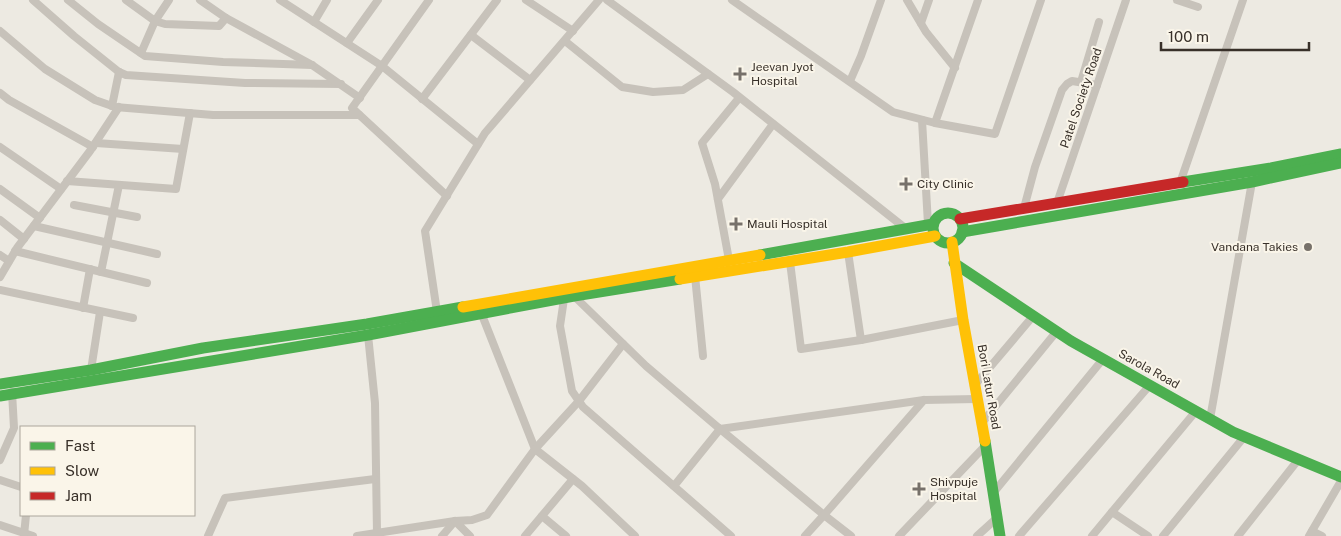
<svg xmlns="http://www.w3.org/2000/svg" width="1341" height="536" font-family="'Public Sans',sans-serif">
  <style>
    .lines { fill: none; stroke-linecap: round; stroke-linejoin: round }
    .street { stroke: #c7c2ba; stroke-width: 8 }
    .fast { stroke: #4caf50; stroke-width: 11 }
    .slow { stroke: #ffc107; stroke-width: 11 }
    .jam { stroke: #c62828; stroke-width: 11 }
    .poi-dot { fill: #77716a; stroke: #faf5e9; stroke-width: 2 }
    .labels { text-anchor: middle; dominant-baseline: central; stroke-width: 4; stroke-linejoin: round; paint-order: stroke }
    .poi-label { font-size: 12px; fill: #383029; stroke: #faf5e9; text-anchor: start }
    .street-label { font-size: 12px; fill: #383029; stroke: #faf5e9 }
  </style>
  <rect width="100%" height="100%" fill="#edeae2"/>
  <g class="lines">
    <g class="street">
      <path d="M33 0 74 36 119 72 126 75 245 83 341 84"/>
      <path d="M68 0 98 24 145 56 223 62 312 65"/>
      <path d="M126 0 155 21 165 24 219 26 226 18"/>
      <path d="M200 0 226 18 312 65 360 98"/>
      <path d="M280 0 382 66 478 144"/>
      <path d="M429 0 352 108 447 196"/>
      <path d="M526 0 573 31"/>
      <path d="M607 0 733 92 905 228"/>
      <path d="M732 0 893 112 935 123"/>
      <path d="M907 0 926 32 955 68"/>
      <path d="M978 0 935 123 995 134 1041 0"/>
      <path d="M1177 0 1198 7"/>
      <path d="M314 22 327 0"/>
      <path d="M921 23 929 0"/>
      <path d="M0 31 45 69 95 100 115 107 213 115H359"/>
      <path d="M471 35 530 80"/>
      <path d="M565 41 622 87 653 92 683 90 708 74"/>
      <path d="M347 43 378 0"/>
      <path d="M141 53 155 21 169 0"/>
      <path d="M850 81 861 56 881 0"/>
      <path d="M1081 82 1099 22"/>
      <path d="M0 93 9 100 93 147"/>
      <path d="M422 99 497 0"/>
      <path d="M112 106 119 72"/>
      <path d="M922 120 928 224"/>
      <path d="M96 143 183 149"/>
      <path d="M0 147 61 189"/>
      <path d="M67 181 176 189 190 113"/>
      <path d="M1180 183 1243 0"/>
      <path d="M0 189 40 218"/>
      <path d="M718 199 773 124"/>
      <path d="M1057 203 1126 0"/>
      <path d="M74 205 137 217"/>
      <path d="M1024 208 1035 167 1062 90 1067 84 1072 81 1097 85"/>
      <path d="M0 220 24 239"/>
      <path d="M34 226 157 254"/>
      <path d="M15 251 147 283"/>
      <path d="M848 252 861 340 963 320"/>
      <path d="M0 255 9 261"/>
      <path d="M729 260 715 184 702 143 739 98"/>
      <path d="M790 262 801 349 861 340"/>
      <path d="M101 272 119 185"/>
      <path d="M695 276 703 356"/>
      <path d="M0 277 17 248 90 151 119 107"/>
      <path d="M0 290 133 318"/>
      <path d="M574 296 646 366 720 429 924 400 976 399"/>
      <path d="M564 299 560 326 572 391 583 407 731 536"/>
      <path d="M83 308 90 269"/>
      <path d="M437 312 425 231 485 133 599 0"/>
      <path d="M482 315 535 449 582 486 635 536"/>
      <path d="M368 335 375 403 377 533"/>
      <path d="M91 370 100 312"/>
      <path d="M974 386 1034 315"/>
      <path d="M1210 419 1252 182"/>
      <path d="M981 424 1057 331"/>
      <path d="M0 460 14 428 12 392"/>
      <path d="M0 480 21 487"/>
      <path d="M674 486 720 429 824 515 924 400"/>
      <path d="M994 492 1103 359"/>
      <path d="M1112 512 1148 536"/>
      <path d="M542 516 566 536"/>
      <path d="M0 525 33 536"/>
      <path d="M1312 531 1322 536"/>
      <path d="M24 535 26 515"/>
      <path d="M208 536 225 498 375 479"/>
      <path d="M357 536 455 521"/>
      <path d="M442 536 455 521"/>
      <path d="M470 536 455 521 472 520 487 515 535 449 579 401 623 344"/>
      <path d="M525 536 573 479"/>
      <path d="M805 536 824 515 851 536"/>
      <path d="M899 536 986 445"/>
      <path d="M977 536 998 517"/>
      <path d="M1019 536 1150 385"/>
      <path d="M1092 536 1196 411"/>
      <path d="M1163 536 1244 437"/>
      <path d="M1238 536 1298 460"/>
      <path d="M1309 536 1341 481"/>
    </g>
    <g class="fast">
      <path d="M1183 182 1271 168 1341 154"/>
      <circle cx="948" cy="228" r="15"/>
      <path d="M962 232 1252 182 1341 163"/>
      <path d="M760 255 933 224"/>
      <path d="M954 263 1071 341 1233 432 1341 477"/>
      <path d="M0 384 91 370 203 348 367 324 463 307"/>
      <path d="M0 396 368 335 574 296 680 279"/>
      <path d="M985 441 1000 536"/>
    </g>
    <g class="slow">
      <path d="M952 242 963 320 985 441"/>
      <path d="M680 279 848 252 935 236"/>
      <path d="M463 307 760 255"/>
    </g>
    <path class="jam" d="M960 219 1183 182"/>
  </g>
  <g class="poi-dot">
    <path d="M737.5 66.5h5v5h5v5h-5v5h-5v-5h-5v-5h5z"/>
    <path d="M903.5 176.5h5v5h5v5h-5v5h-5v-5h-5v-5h5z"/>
    <path d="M733.5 216.5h5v5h5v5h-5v5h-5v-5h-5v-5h5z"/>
    <circle cx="1308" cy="247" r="5"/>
    <path d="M916.5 481.5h5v5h5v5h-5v5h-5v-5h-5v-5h5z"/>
  </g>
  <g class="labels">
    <g class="poi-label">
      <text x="751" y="67">Jeevan Jyot<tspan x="751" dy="14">Hospital</tspan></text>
      <text x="917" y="184">City Clinic</text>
      <text x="747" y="224">Mauli Hospital</text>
      <text x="1298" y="247" text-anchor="end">Vandana Takies</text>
      <text x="930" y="482">Shivpuje<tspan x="930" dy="14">Hospital</tspan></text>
    </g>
    <g class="street-label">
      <text transform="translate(1081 98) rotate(-71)">Patel Society Road</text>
      <text transform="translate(1149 369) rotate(29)">Sarola Road</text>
      <text transform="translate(989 387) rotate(80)">Bori Latur Road</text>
    </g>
  </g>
  <rect x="20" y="426" width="175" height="90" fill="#faf5e9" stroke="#aca69c"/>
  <rect x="30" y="442" width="25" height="8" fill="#4caf50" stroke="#aca69c"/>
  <text x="65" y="451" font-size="15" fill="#383029">Fast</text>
  <rect x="30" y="467" width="25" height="8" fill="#ffc107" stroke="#aca69c"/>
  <text x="65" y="476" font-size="15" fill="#383029">Slow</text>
  <rect x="30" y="492" width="25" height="8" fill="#c62828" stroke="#aca69c"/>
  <text x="65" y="501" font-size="15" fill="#383029">Jam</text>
  <path d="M1161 42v8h148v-8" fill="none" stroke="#383029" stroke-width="2.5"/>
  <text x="1168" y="42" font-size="15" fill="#383029" stroke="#faf5e9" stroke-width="4" paint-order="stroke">100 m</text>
</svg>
